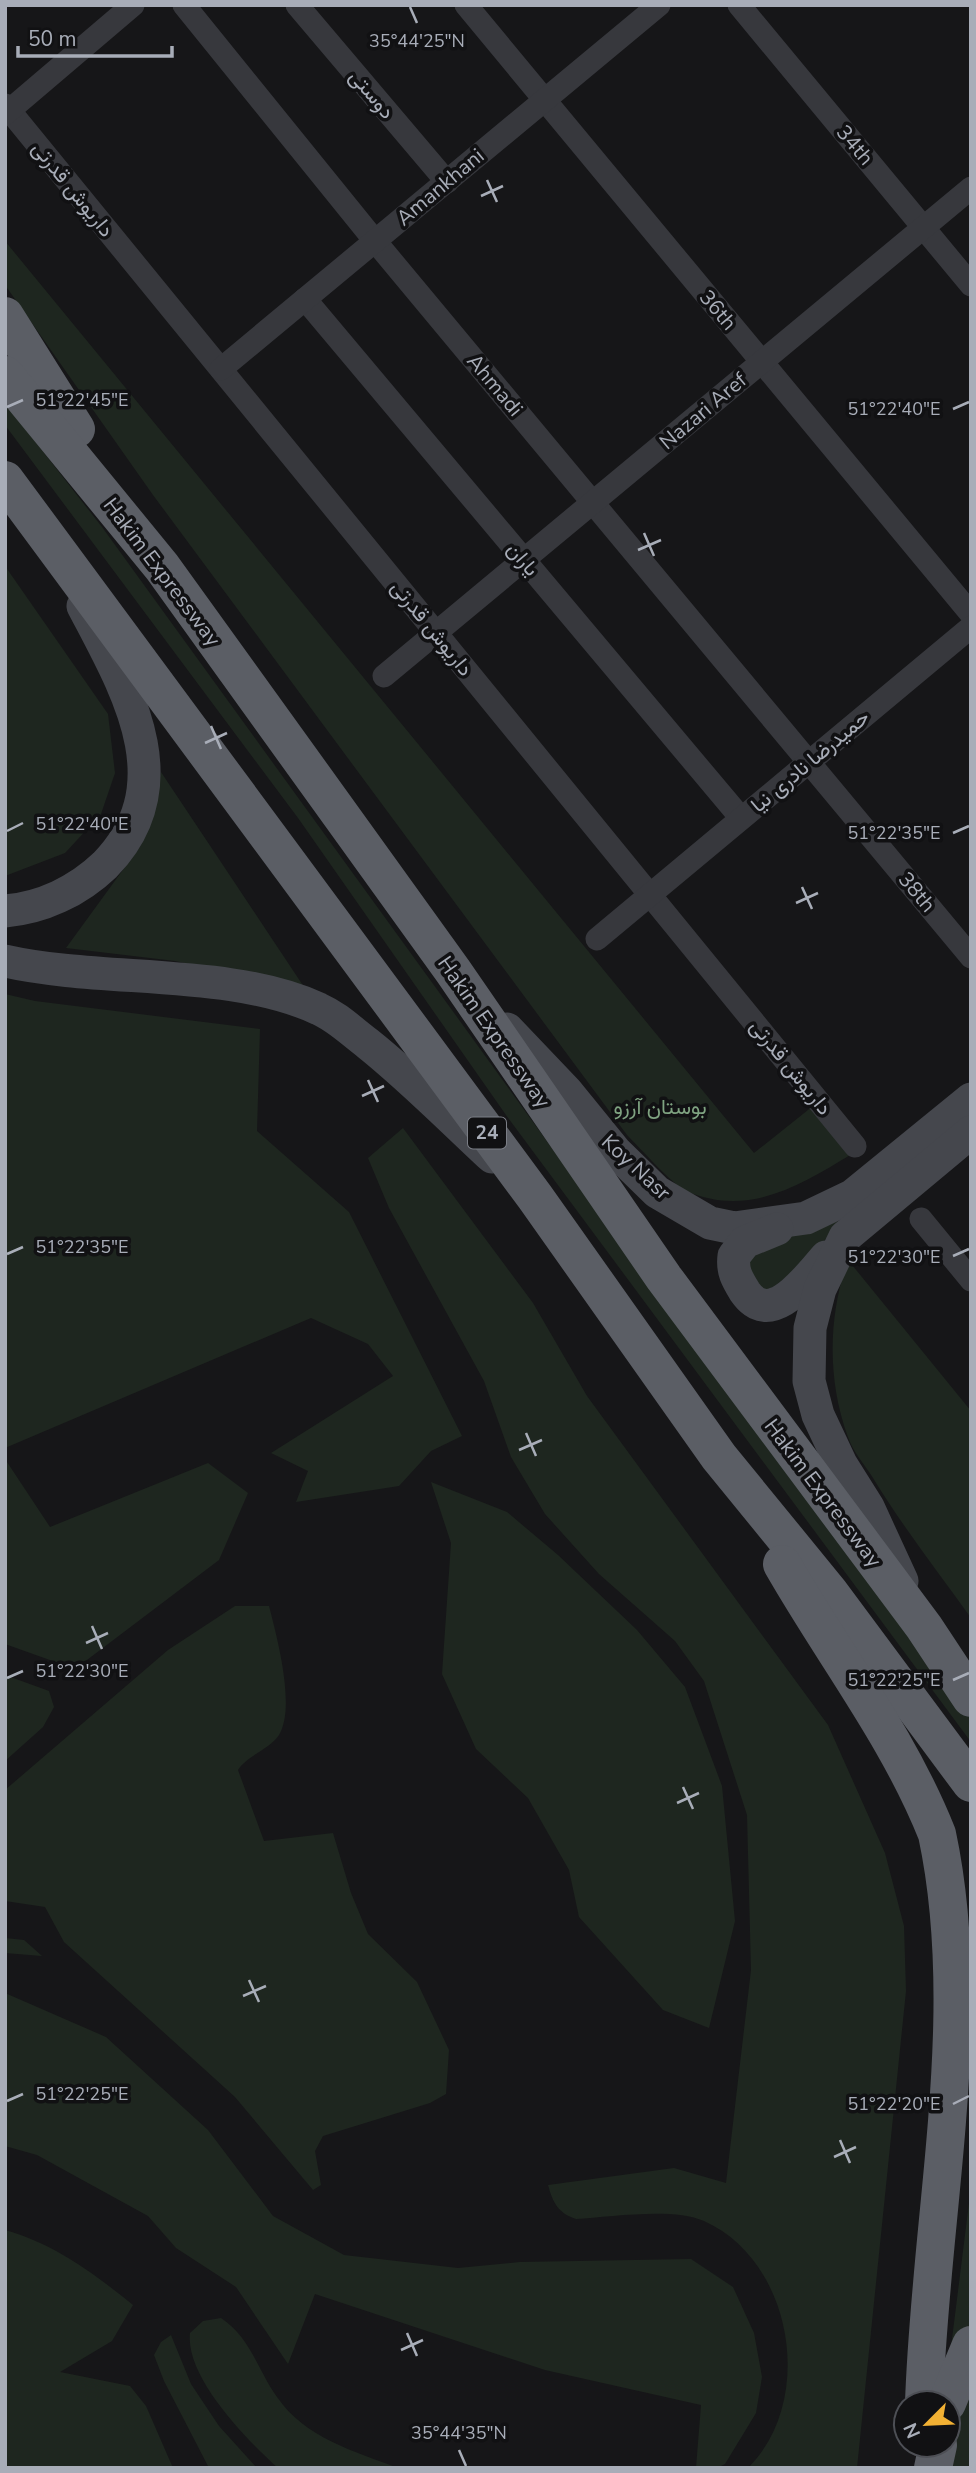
<svg xmlns="http://www.w3.org/2000/svg" width="976" height="2473" font-family="'Nunito Sans',Vazirmatn,sans-serif">
  <style>
    .green { fill: #1e261f }
    .lines { fill: none; stroke-linecap: round; stroke-linejoin: round }
    .minor { stroke: #37383d; stroke-width: 23 }
    .secondary { stroke: #45474d; stroke-width: 33 }
    .trunk { stroke: #5b5e65; stroke-width: 38 }
    .ticks { fill: none; stroke: #a8adb8; stroke-width: 2.5 }
    .labels { text-anchor: middle; dominant-baseline: central; stroke-width: 7; stroke-linejoin: round; paint-order: stroke }
    .shield { fill: #111113; stroke: #7b7e86; stroke-width: 2 }
    .shield-label { font-size: 19px; font-weight: bold; fill: #a8adb8 }
    .street-label { font-size: 21px; fill: #a8adb8; stroke: #111113 }
    .park-label { font-size: 21px; fill: #7fa381; stroke: #111113 }
    .ticks-label { font-size: 18px; text-anchor: middle; fill: #a8adb8; stroke: #111113; stroke-width: 7; stroke-linejoin: round; paint-order: stroke }
  </style>
  <rect width="100%" height="100%" fill="#161618"/>
  <g class="green">
    <path d="M5 241 754 1153 813 1106 852 1154C800 1185 749 1218 686 1191 673 1185 640 1148 627 1135L153 495 5 285Z"/>
    <path d="M5 403 102 527 733 1398 971 1718V1742L506 1115 298 818 5 425Z"/>
    <path d="M5 566 108 714 115 773 101 814 65 853 5 876Z"/>
    <path d="M161 772 306 990 175 961 66 948 141 845Z"/>
    <path d="M5 994 35 1001 260 1029 257 1131 349 1212 462 1436 431 1451 399 1486 296 1502 308 1471 271 1453 393 1376 368 1344 311 1318 5 1448Z"/>
    <path d="M403 1128 533 1303 587 1396 828 1725 885 1853 904 1926 906 1991 857 2468H748C817 2399 792 2260 704 2221 673 2207 610 2217 576 2219 558 2213 553 2203 548 2185L674 2168 726 2183 751 1970 747 1815 704 1681 675 1641 599 1574 545 1514 511 1457 484 1381 389 1208 368 1158Z"/>
    <path d="M843 1220 805 1262 766 1293 748 1280 751 1252 796 1231Z"/>
    <path d="M848 1260 971 1411V1618C938 1572 903 1527 873 1478 865 1465 853 1452 848 1437 827 1380 828 1316 848 1260Z"/>
    <path d="M5 1459 50 1527 208 1463 248 1493 219 1560 75 1669 5 1644Z"/>
    <path d="M431 1482 507 1512 558 1555 637 1630 685 1687 722 1786 735 1921 709 2028 663 2010 579 1917 569 1870 528 1798 476 1749 442 1674 451 1543Z"/>
    <path d="M235 1606H269C277 1637 296 1707 279 1735 270 1749 248 1755 238 1770L264 1841 333 1833 351 1893 368 1934 417 1982 449 2050 446 2094 430 2103 323 2136 315 2151 321 2185 313 2190 235 2097 64 1942 45 1907 5 1901V1790L168 1650Z"/>
    <path d="M5 1675 49 1691 54 1707 43 1727 5 1761Z"/>
    <path d="M5 1938 24 1940 42 1956 5 1953Z"/>
    <path d="M5 1993 106 2037 208 2130 273 2216 344 2255 458 2268 520 2262 691 2259 733 2287 754 2333 762 2377 756 2413 725 2464 717 2468H696L701 2405 545 2370 315 2294 288 2364 236 2287 176 2248 148 2216 37 2155 5 2146Z"/>
    <path d="M971 2187V2327L949 2363Z"/>
    <path d="M5 2230C55 2244 93 2273 133 2305L112 2341 60 2372 130 2386 146 2406 173 2468H5Z"/>
    <path d="M221 2318C251 2338 257 2369 277 2397 305 2438 354 2451 398 2468H278C247 2440 185 2377 190 2333L203 2321Z"/>
    <path d="M171 2335 191 2384 219 2426 257 2468H209L164 2381 154 2355 161 2342Z"/>
    <path d="M971 2365V2468H944L949 2434Z"/>
  </g>
  <g class="lines">
    <g class="minor">
      <path d="M184 5 375 241 971 957"/>
      <path d="M297 5 447 182"/>
      <path d="M466 5 971 614"/>
      <path d="M739 5 971 285"/>
      <path d="M5 105 855 1146"/>
      <path d="M5 114 133 5"/>
      <path d="M305 299 741 818"/>
      <path d="M221 369 659 5"/>
      <path d="M384 676 971 188"/>
      <path d="M597 939 971 627"/>
      <path d="M921 1219 971 1280"/>
    </g>
    <g class="secondary">
      <path d="M5 911C42 908 78 891 105 865 184 784 126 688 83 606"/>
      <path d="M5 961C102 983 232 968 319 1009 337 1017 351 1031 367 1043 411 1078 451 1119 492 1157"/>
      <path d="M507 1029 567 1092 615 1151 657 1192 710 1223 734 1228 806 1218 852 1196 971 1099"/>
      <path d="M777 1229 745 1242 734 1256C732 1271 737 1279 745 1292 771 1330 808 1277 826 1257"/>
      <path d="M902 1581 868 1507 841 1464 818 1415 809 1381 810 1328 820 1289 845 1237 971 1132"/>
    </g>
    <g class="trunk">
      <path d="M5 316 76 429"/>
      <path d="M5 375 162 567 453 971 664 1278 924 1627 971 1698"/>
      <path d="M5 480 535 1197 719 1457 830 1593 971 1783"/>
      <path d="M782 1564C834 1655 898 1736 937 1834 976 2017 930 2215 924 2403"/>
      <path d="M947 2403 971 2345"/>
      <path d="M933 2468 938 2445"/>
    </g>
  </g>
  <path class="ticks" d="M410 7 417 23M487 180 497 202M481 196 503 186M7 407 23 400M953 409 969 402M644 533 654 556M638 550 661 540M211 726 221 749M205 743 227 733M7 831 23 823M953 833 969 826M802 887 812 909M796 903 818 893M368 1080 378 1102M362 1096 384 1086M7 1254 23 1247M953 1256 969 1249M526 1433 536 1456M519 1450 542 1440M92 1626 102 1649M86 1643 108 1633M7 1678 23 1671M953 1680 969 1673M683 1787 693 1809M677 1803 699 1793M249 1980 259 2002M243 1996 266 1986M7 2101 23 2094M953 2104 969 2096M840 2140 850 2163M834 2157 856 2147M407 2333 417 2356M401 2350 423 2340M459 2450 466 2466"/>
  <g class="labels">
    <rect class="shield" x="468" y="1117.5" width="38" height="31" rx="5"/>
    <g class="shield-label">
      <text x="487" y="1133">24</text>
    </g>
    <g class="street-label">
      <text transform="translate(372 94) rotate(50)">دوستی</text>
      <text transform="translate(855 145) rotate(50)">34th</text>
      <text transform="translate(440 187) rotate(-40)">Amankhani</text>
      <text transform="translate(73 189) rotate(51)">داریوش قدرتی</text>
      <text transform="translate(718 310) rotate(50)">36th</text>
      <text transform="translate(495 385) rotate(50)">Ahmadi</text>
      <text transform="translate(703 411) rotate(-40)">Nazari Aref</text>
      <text transform="translate(523 559) rotate(50)">یاران</text>
      <text transform="translate(162 572) rotate(53)">Hakim Expressway</text>
      <text transform="translate(432 628) rotate(51)">داریوش قدرتی</text>
      <text transform="translate(810 761) rotate(-40)">حمیدرضا نادری نیا</text>
      <text transform="translate(917 892) rotate(50)">38th</text>
      <text transform="translate(494 1032) rotate(55)">Hakim Expressway</text>
      <text transform="translate(791 1067) rotate(51)">داریوش قدرتی</text>
      <text transform="translate(636 1167) rotate(43)">Koy Nasr</text>
      <text transform="translate(823 1493) rotate(53)">Hakim Expressway</text>
    </g>
    <g class="park-label">
      <text x="660" y="1107">بوستان آرزو</text>
    </g>
  </g>
  <g class="ticks-label">
    <text x="417" y="47">35°44'25"N</text>
    <text x="82" y="406">51°22'45"E</text>
    <text x="894" y="415">51°22'40"E</text>
    <text x="82" y="830">51°22'40"E</text>
    <text x="894" y="839">51°22'35"E</text>
    <text x="82" y="1253">51°22'35"E</text>
    <text x="894" y="1263">51°22'30"E</text>
    <text x="82" y="1677">51°22'30"E</text>
    <text x="894" y="1686">51°22'25"E</text>
    <text x="82" y="2100">51°22'25"E</text>
    <text x="894" y="2110">51°22'20"E</text>
    <text x="459" y="2439">35°44'35"N</text>
  </g>
  <rect width="976" height="2473" fill="none" stroke="#a8adb8" stroke-width="14"/>
  <g transform="translate(927 2424) rotate(246)"><circle r="33" fill="#111113" stroke="#4d4f55" stroke-width="2"/>
  <path d="M0-5L12 26L0 18L-12 26Z" fill="#f2b134"/>
  <text y="-10" font-size="19" font-weight="bold" text-anchor="middle" fill="#a8adb8">N</text>
  </g>
  <path d="M18 46v10h154v-10" fill="none" stroke="#a8adb8" stroke-width="3.5"/>
  <text x="28" y="46" font-size="21" fill="#a8adb8" stroke="#111113" stroke-width="5" paint-order="stroke">50 m</text>
</svg>
